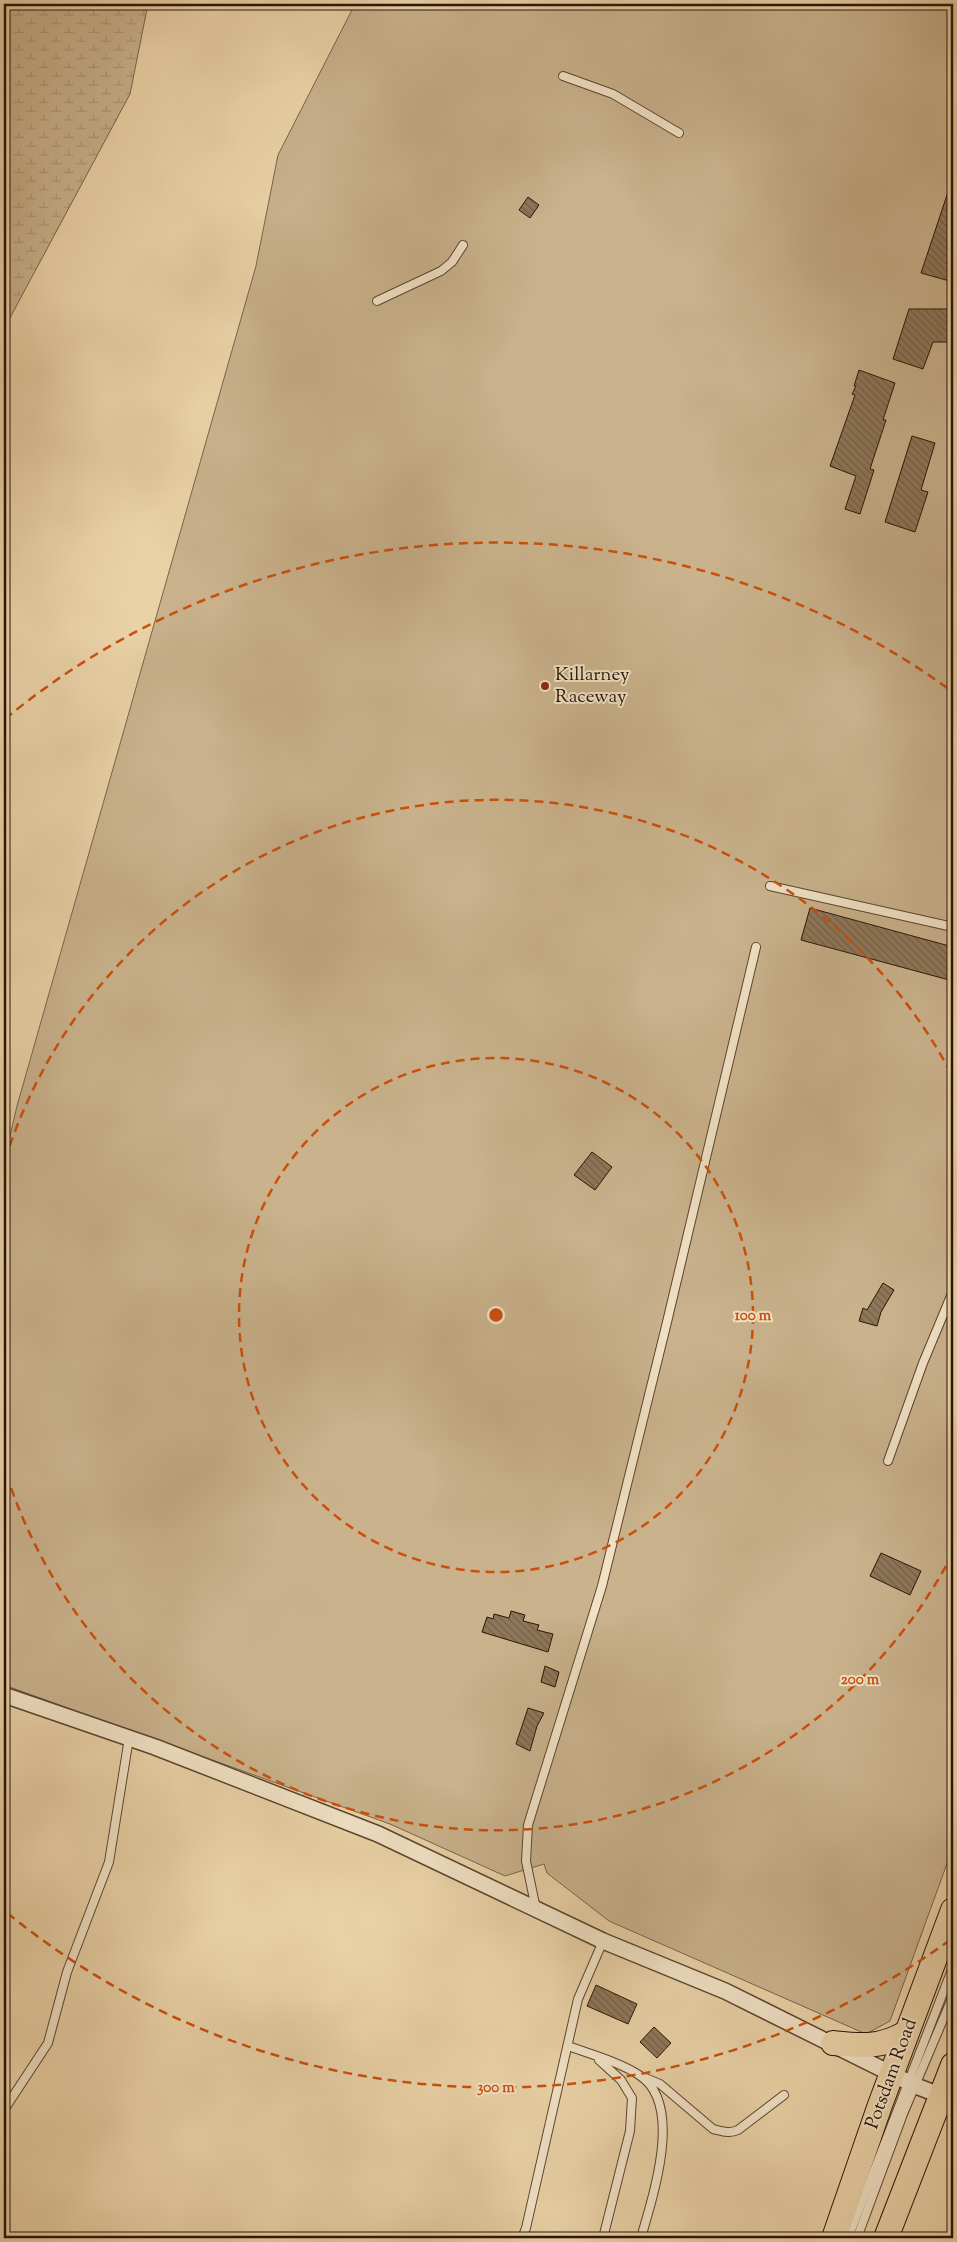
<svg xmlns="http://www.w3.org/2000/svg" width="957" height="2242" font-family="'Sorts Mill Goudy',serif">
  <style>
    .green { fill: #c9b28c; stroke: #7a6349 }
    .wetland { fill: url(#wetland-marsh); stroke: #7a6349 }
    .building { fill: url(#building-back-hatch); stroke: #2a1406 }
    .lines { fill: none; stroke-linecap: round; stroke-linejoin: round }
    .lane-casing { stroke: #5a442e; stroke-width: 10 }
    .street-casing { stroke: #5a442e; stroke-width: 18 }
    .primary-casing { stroke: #2a1406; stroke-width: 26 }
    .lane { stroke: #f1e2c6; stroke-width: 8 }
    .street { stroke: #f1e2c6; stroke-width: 15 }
    .primary { stroke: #ead2a7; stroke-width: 24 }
    .ring { fill: none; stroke: #cc4f0b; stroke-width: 2.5; stroke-dasharray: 9 6 }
    .poi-dot { fill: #8f2418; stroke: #f1e2c6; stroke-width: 2 }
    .labels { text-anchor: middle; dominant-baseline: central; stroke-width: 4; stroke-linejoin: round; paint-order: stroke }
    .poi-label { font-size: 19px; fill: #2a1406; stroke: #f1e2c6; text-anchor: start }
    .street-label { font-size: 19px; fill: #2a1406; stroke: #f1e2c6 }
    .centre { fill: #cc4f0b; stroke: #f1e2c6; stroke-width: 2.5 }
    .ring-label { font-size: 15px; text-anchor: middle; font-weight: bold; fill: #cc4f0b; stroke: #f1e2c6; stroke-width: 4; stroke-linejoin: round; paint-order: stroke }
  </style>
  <defs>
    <pattern id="wetland-marsh" width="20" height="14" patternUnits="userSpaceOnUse" patternTransform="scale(1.25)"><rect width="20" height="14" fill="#c9b28c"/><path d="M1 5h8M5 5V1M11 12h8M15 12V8" fill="none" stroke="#ad9877"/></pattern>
    <pattern id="building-back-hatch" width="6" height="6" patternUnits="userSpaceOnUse" patternTransform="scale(1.25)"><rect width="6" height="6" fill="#8e775a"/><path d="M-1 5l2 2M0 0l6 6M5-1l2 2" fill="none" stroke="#746048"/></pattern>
  </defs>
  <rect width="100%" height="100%" fill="#ead2a7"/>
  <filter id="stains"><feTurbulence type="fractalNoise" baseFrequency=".004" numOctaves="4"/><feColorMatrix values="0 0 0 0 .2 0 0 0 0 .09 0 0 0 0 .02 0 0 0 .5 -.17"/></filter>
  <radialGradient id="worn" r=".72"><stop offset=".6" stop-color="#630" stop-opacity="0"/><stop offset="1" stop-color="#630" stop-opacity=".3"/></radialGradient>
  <path class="green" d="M355 4H953V1847L890 2021 866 2034 609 1921 547 1873 544 1864 505 1876 390 1824 4 1685V1161L17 1106 256 266 278 155Z"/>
  <path class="wetland" d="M4 4H148L130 94 4 329Z"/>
  <g class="building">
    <path d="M950 186H953V282L921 273Z"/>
    <path d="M528 197 539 205 530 218 519 210Z"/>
    <path d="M909 309H953V342H933L923 369 893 359Z"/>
    <path d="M859 370 895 383 883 420H886L870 469 874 470 860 514 845 509 856 476 830 466 855 395 852 394 856 386H854Z"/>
    <path d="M912 436 935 443 921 490 928 492 915 532 885 522Z"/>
    <path d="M810 908 953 947V981L801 940Z"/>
    <path d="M592 1152 612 1167 595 1190 574 1175Z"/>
    <path d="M883 1283 894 1290 881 1312 877 1326 859 1321 863 1308 867 1310Z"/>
    <path d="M881 1553 921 1571 910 1595 870 1576Z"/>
    <path d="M511 1611 525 1615 523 1621 539 1625 537 1630 553 1634 548 1652 482 1632 487 1617 493 1619 494 1614 509 1618Z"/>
    <path d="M545 1666 559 1672 555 1687 541 1682Z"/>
    <path d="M528 1708 544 1713 537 1726 530 1751 516 1744Z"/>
    <path d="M596 1985 637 2004 628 2024 587 2006Z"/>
    <path d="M654 2027 671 2043 657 2058 640 2042Z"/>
  </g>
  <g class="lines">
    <g class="lane-casing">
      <g id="lane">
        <path d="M563 76 613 94 679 133"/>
        <path d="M377 301 441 271 452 262 463 245"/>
        <path d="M770 886 953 927"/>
        <path d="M888 1461 923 1363 953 1291"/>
        <path d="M536 1909 526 1861 528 1825 602 1586 667 1322 756 947"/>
        <path d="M568 2046C590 2054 619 2062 639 2075 685 2104 652 2198 641 2238"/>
        <path d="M599 2060 621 2080 632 2098 630 2131 603 2238"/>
        <path d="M643 2077 660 2084 713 2129C722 2131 729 2134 738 2130L784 2095"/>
        <path d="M4 2110 48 2043 67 1972 109 1862 129 1738"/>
        <path d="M522 2238 526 2228 578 1999 603 1941"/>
        <path d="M848 2238 953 1967"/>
        <path d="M857 2238 903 2114 953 1996"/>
      </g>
    </g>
    <g class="street-casing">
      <path id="street" d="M4 1695 155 1747 378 1834 603 1941 725 1991 916 2086 942 2096"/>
    </g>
    <g class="primary-casing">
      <g id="primary">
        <path d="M833 2043C862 2046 880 2048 906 2033"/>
        <path d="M834 2238 880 2105 953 1910"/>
        <path d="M886 2238 953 2065"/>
      </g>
    </g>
    <use href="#lane" class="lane"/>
    <use href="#street" class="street"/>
    <use href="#primary" class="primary"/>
  </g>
  <g class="ring">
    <circle cx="496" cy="1315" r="257"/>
    <path d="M953 1553A515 515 0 0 1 5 1470M5 1160A515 515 0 0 1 953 1077"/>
    <path d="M950 1940A772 772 0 0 1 5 1911M5 719A772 772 0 0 1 950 690"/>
  </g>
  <circle class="poi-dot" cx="545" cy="686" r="5"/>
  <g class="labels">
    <g class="poi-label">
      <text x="555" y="675">Killarney<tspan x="555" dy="22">Raceway</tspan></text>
    </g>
    <g class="street-label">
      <text transform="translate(892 2074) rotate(-70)">Potsdam Road</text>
    </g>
  </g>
  <circle cx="496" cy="1315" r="8" class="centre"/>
  <g class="ring-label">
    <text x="753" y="1320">100 m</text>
    <text x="860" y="1684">200 m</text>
    <text x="496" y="2092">300 m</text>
  </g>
  <rect width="957" height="2242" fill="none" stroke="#ead2a7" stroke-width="20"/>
  <rect x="5" y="5" width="947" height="2232" fill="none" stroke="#2a1406" stroke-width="2.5"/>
  <rect x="10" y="10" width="937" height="2222" fill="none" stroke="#2a1406"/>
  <rect width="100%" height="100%" filter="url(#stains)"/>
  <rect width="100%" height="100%" fill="url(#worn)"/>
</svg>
